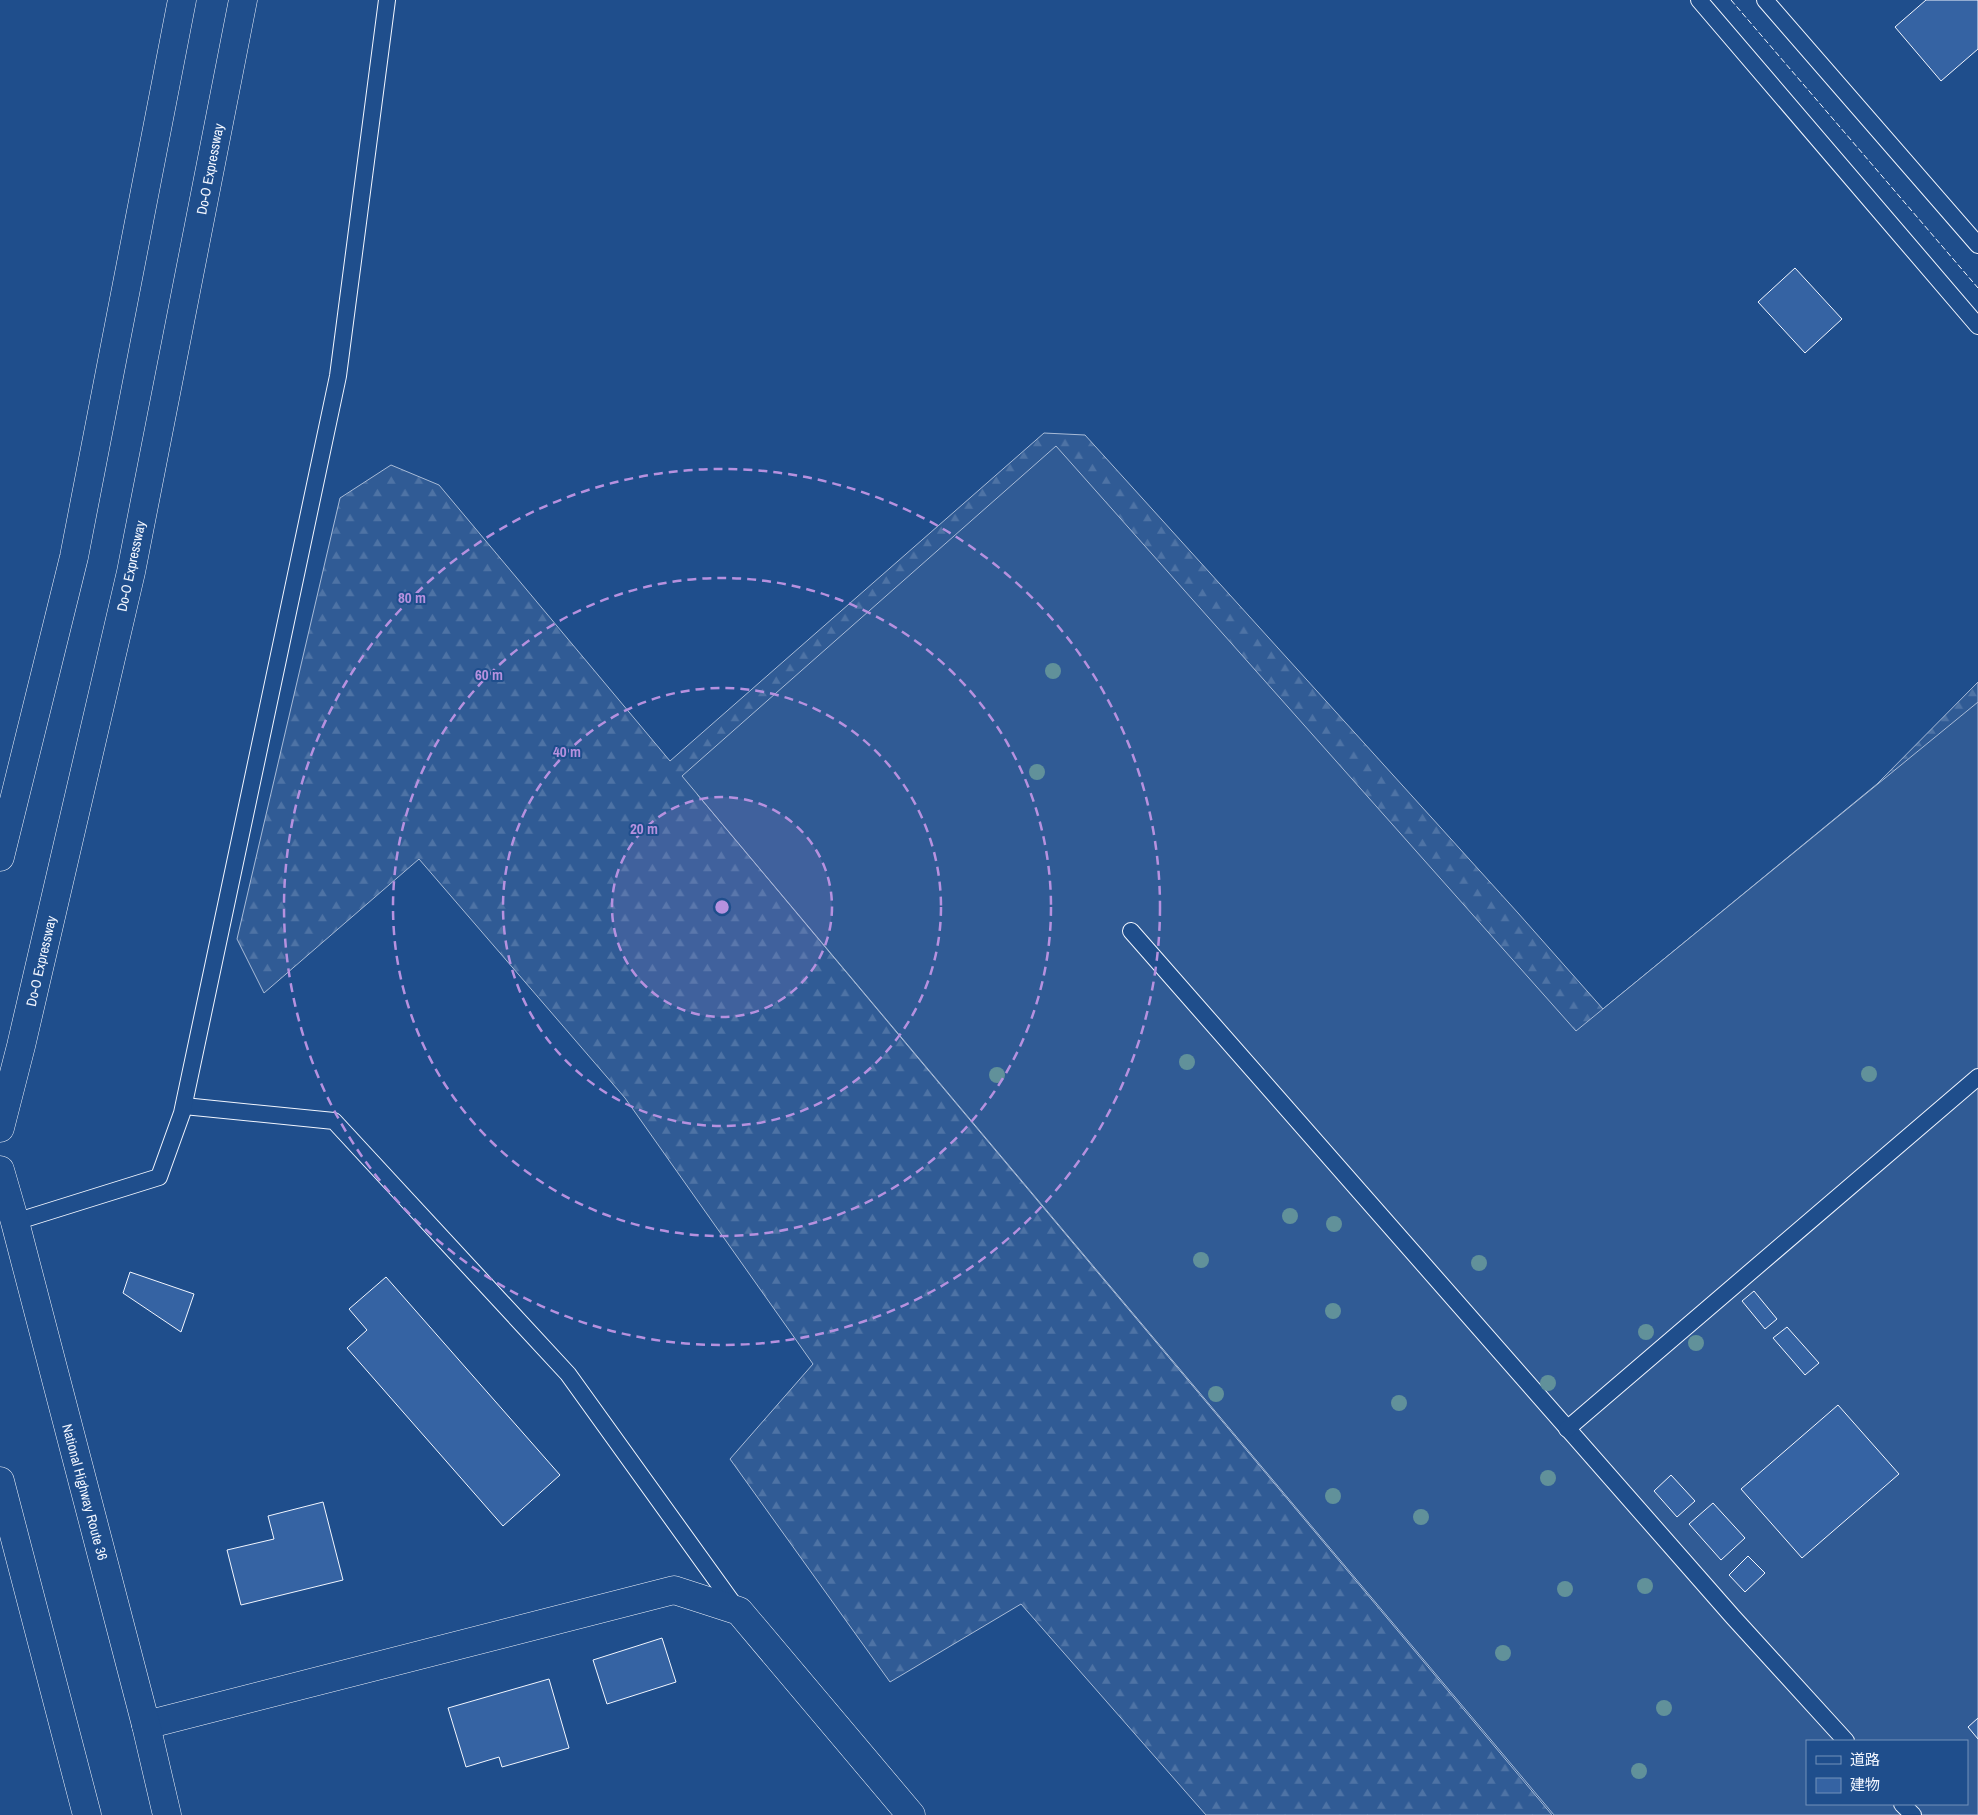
<svg xmlns="http://www.w3.org/2000/svg" width="1978" height="1815" font-family="'Archivo Narrow','Noto Sans JP',sans-serif">
  <style>
    .forest { fill: url(#forest-firs); stroke: #a8bbd7 }
    .built { fill: #305b95; stroke: #a8bbd7; fill-rule: evenodd }
    .building { fill: #3563a3; stroke: #f2f6ff }
    .lines { fill: none; stroke-linecap: round; stroke-linejoin: round }
    .lane-casing { stroke: #f2f6ff; stroke-width: 18 }
    .street-casing { stroke: #f2f6ff; stroke-width: 29 }
    .highway-casing { stroke: #f2f6ff; stroke-width: 29 }
    .lane { stroke: #1f4e8c; stroke-width: 16 }
    .street { stroke: #1f4e8c; stroke-width: 28 }
    .highway { stroke: #1f4e8c; stroke-width: 28 }
    .fence { stroke: #f2f6ff; stroke-width: 1; stroke-dasharray: 6 2.5; stroke-linecap: butt }
    .tree { fill: #61919a }
    .ring { fill: none; stroke: #b691df; stroke-width: 2.5; stroke-dasharray: 9 6 }
    .labels { text-anchor: middle; dominant-baseline: central; stroke-width: 4; stroke-linejoin: round; paint-order: stroke }
    .street-label { font-size: 14px; fill: #f2f6ff; stroke: #1f4e8c }
    .centre { fill: #b691df; stroke: #1f4e8c; stroke-width: 2.5 }
    .ring-label { font-size: 15px; text-anchor: middle; font-weight: bold; fill: #b691df; stroke: #1f4e8c; stroke-width: 4; stroke-linejoin: round; paint-order: stroke }
  </style>
  <defs>
    <pattern id="forest-firs" width="22" height="20" patternUnits="userSpaceOnUse" patternTransform="scale(1.25)"><rect width="22" height="20" fill="#305b95"/><path d="M5 1l3.5 6h-7zM16 11l3.5 6h-7z" fill="#4e73a5"/></pattern>
  </defs>
  <rect width="100%" height="100%" fill="#1f4e8c"/>
  <path class="forest" d="M1044 433 1085 435 1518 913 1603 1009 1877 784 1978 682V928L1682 1164 697 794 1552 1815H1206L1021 1604 890 1682 730 1459 813 1364 625 1098 419 859 264 993 237 939 340 498 391 465 439 485 670 761Z"/>
  <path class="built" d="M1056 446 1576 1031 1978 702V1815H1554L682 776ZM1807 1741H1967V1804H1807Z"/>
  <g class="building">
    <path d="M1926 0H1978V49L1941 81 1895 27Z"/>
    <path d="M1795 268 1842 319 1805 353 1758 302Z"/>
    <path d="M130 1272 194 1294 181 1332 123 1293Z"/>
    <path d="M386 1277 560 1475 503 1526 347 1348 367 1330 349 1309Z"/>
    <path d="M1754 1291 1777 1319 1765 1329 1742 1301Z"/>
    <path d="M1787 1327 1819 1363 1805 1375 1773 1338Z"/>
    <path d="M1838 1405 1899 1474 1802 1558 1741 1489Z"/>
    <path d="M1671 1475 1695 1501 1677 1517 1654 1491Z"/>
    <path d="M323 1502 343 1580 241 1605 227 1550 274 1539 268 1516Z"/>
    <path d="M1713 1503 1745 1538 1721 1560 1689 1524Z"/>
    <path d="M1748 1556 1765 1573 1745 1592 1729 1575Z"/>
    <path d="M662 1638 676 1682 607 1704 593 1660Z"/>
    <path d="M549 1679 569 1748 502 1767 499 1757 466 1767 448 1708Z"/>
    <path d="M1978 1718V1739L1968 1727Z"/>
  </g>
  <g class="lines">
    <g class="lane-casing">
      <g id="lane">
        <path d="M1699 0 1978 326"/>
        <path d="M1765 0 1978 245"/>
        <path d="M1131 931 1733 1617 1846 1741"/>
        <path d="M184 1106 334 1121 568 1374 737 1609"/>
        <path d="M15 1222 159 1177 182 1113 338 376 387 0"/>
        <path d="M1567 1429 1978 1077"/>
        <path d="M1902 1804 1913 1815"/>
      </g>
    </g>
    <g class="street-casing">
      <path id="street" d="M146 1725 674 1590 739 1611 911 1815"/>
    </g>
    <g class="highway-casing">
      <g id="highway">
        <path d="M0 857 74 557 182 0"/>
        <path d="M0 1128 21 1046 131 572 243 0"/>
        <path d="M0 1170 15 1222 146 1725 167 1815"/>
        <path d="M0 1481 87 1815"/>
      </g>
    </g>
    <use href="#lane" class="lane"/>
    <use href="#street" class="street"/>
    <use href="#highway" class="highway"/>
    <path class="fence" d="M1731 0 1978 288"/>
  </g>
  <g class="tree">
    <circle cx="1053" cy="671" r="8"/>
    <circle cx="1037" cy="772" r="8"/>
    <circle cx="1187" cy="1062" r="8"/>
    <circle cx="1869" cy="1074" r="8"/>
    <circle cx="997" cy="1075" r="8"/>
    <circle cx="1290" cy="1216" r="8"/>
    <circle cx="1334" cy="1224" r="8"/>
    <circle cx="1201" cy="1260" r="8"/>
    <circle cx="1479" cy="1263" r="8"/>
    <circle cx="1333" cy="1311" r="8"/>
    <circle cx="1646" cy="1332" r="8"/>
    <circle cx="1696" cy="1343" r="8"/>
    <circle cx="1548" cy="1383" r="8"/>
    <circle cx="1216" cy="1394" r="8"/>
    <circle cx="1399" cy="1403" r="8"/>
    <circle cx="1548" cy="1478" r="8"/>
    <circle cx="1333" cy="1496" r="8"/>
    <circle cx="1421" cy="1517" r="8"/>
    <circle cx="1645" cy="1586" r="8"/>
    <circle cx="1565" cy="1589" r="8"/>
    <circle cx="1503" cy="1653" r="8"/>
    <circle cx="1664" cy="1708" r="8"/>
    <circle cx="1639" cy="1771" r="8"/>
  </g>
  <circle cx="722" cy="907" r="110" fill="#b691df" fill-opacity=".12"/>
  <g class="ring">
    <circle cx="722" cy="907" r="110"/>
    <circle cx="722" cy="907" r="219"/>
    <circle cx="722" cy="907" r="329"/>
    <circle cx="722" cy="907" r="438"/>
  </g>
  <g class="labels">
    <g class="street-label">
      <text transform="translate(210 169) rotate(-79)">Do-O Expressway</text>
      <text transform="translate(131 566) rotate(-78)">Do-O Expressway</text>
      <text transform="translate(41 961) rotate(-77)">Do-O Expressway</text>
      <text transform="translate(85 1492) rotate(75)">National Highway Route 36</text>
    </g>
  </g>
  <circle cx="722" cy="907" r="8" class="centre"/>
  <g class="ring-label">
    <text x="412" y="603">80 m</text>
    <text x="489" y="680">60 m</text>
    <text x="567" y="757">40 m</text>
    <text x="644" y="834">20 m</text>
  </g>
  <rect x="1806" y="1740" width="162" height="65" fill="#1f4e8c" stroke="#7391ba"/>
  <rect x="1816" y="1756" width="25" height="8" fill="#1f4e8c" stroke="#7391ba"/>
  <text x="1850" y="1765" font-size="15" fill="#f2f6ff">道路</text>
  <rect x="1816" y="1778" width="25" height="15" fill="#3563a3" stroke="#7391ba"/>
  <text x="1850" y="1790" font-size="15" fill="#f2f6ff">建物</text>
</svg>
